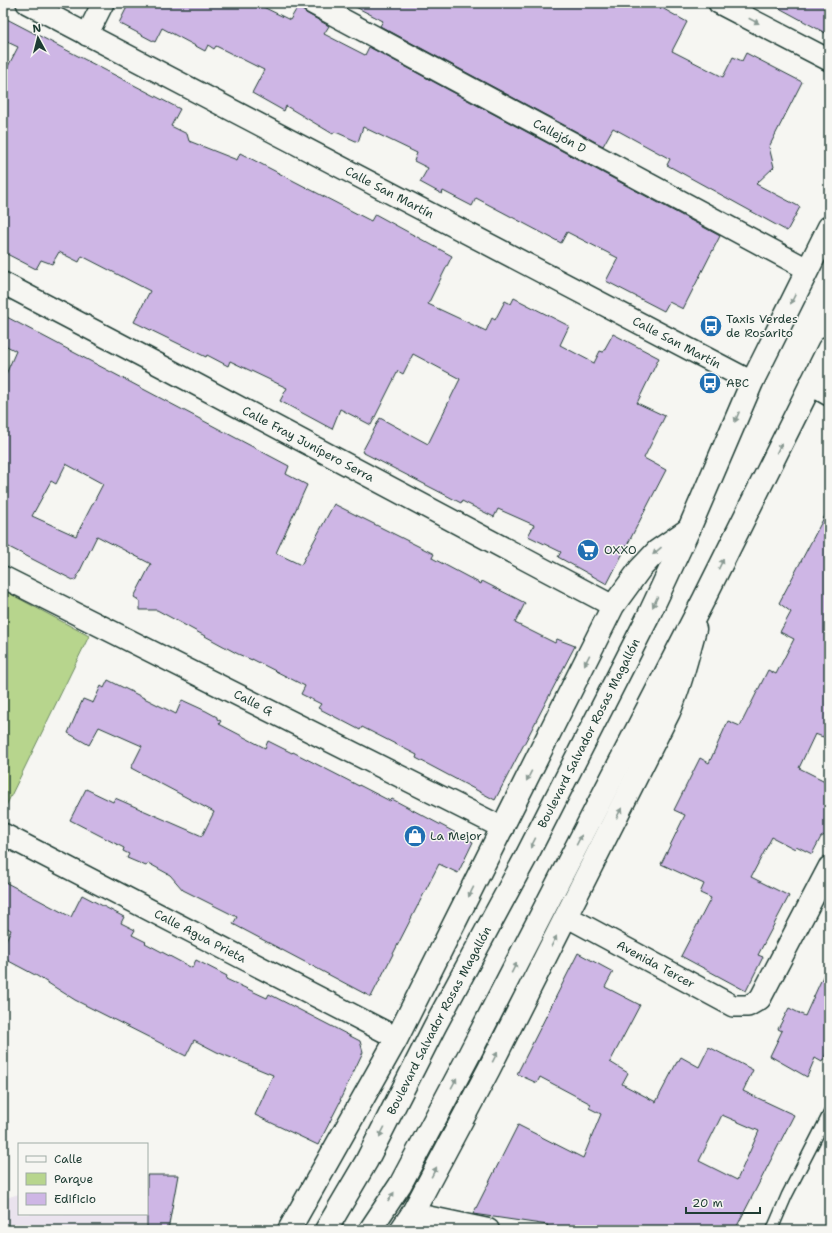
<svg xmlns="http://www.w3.org/2000/svg" width="832" height="1233" font-family="'Shantell Sans',sans-serif">
  <style>
    .built { fill: #eae3ee }
    .green { fill: #b7d58d; stroke: #6b8960 }
    .building { fill: #ceb6e5; stroke: #1f3d34; fill-rule: evenodd }
    .lines { fill: none; stroke-linecap: round; stroke-linejoin: round }
    .service-casing { stroke: #1f3d34; stroke-width: 13 }
    .minor-casing { stroke: #1f3d34; stroke-width: 24 }
    .tertiary-casing { stroke: #1f3d34; stroke-width: 25 }
    .secondary-casing { stroke: #1f3d34; stroke-width: 25 }
    .trunk-casing { stroke: #1f3d34; stroke-width: 25 }
    .service { stroke: #f6f6f2; stroke-width: 10 }
    .minor { stroke: #f6f6f2; stroke-width: 21 }
    .tertiary { stroke: #f6f6f2; stroke-width: 22 }
    .secondary { stroke: #f6f6f2; stroke-width: 22 }
    .trunk { stroke: #f6f6f2; stroke-width: 22 }
    .oneway { fill: #8a9a93 }
    .labels { text-anchor: middle; dominant-baseline: central; stroke-width: 3; stroke-linejoin: round; paint-order: stroke }
    .street-label { font-size: 12px; fill: #1f3d34; stroke: #f6f6f2 }
    .poi-label { font-size: 12px; fill: #1f3d34; stroke: #f6f6f2; text-anchor: start }
  </style>
  <rect width="100%" height="100%" fill="#f6f6f2"/>
  <filter id="ink" filterUnits="userSpaceOnUse"><feTurbulence type="fractalNoise" baseFrequency=".025" numOctaves="2"/><feDisplacementMap in="SourceGraphic" scale="8" xChannelSelector="R" yChannelSelector="G"/><feConvolveMatrix kernelMatrix="1 2 1 2 8 2 1 2 1" color-interpolation-filters="sRGB"/></filter>
  <g filter="url(#ink)">
    <path class="built" d="M147 1175H178L168 1230H3V1199L19 1194V1214H147Z"/>
    <path class="green" d="M3 590 89 636 5 808 3 807Z"/>
    <g class="building">
      <path d="M129 3H255L290 20 300 3 302 9 306 13 329 26 324 34 365 55 369 47 720 236 683 309 669 302 664 311 606 281 618 258 567 232 561 243 476 198 472 206 443 191 442 194 420 182 428 168 414 161 417 153 363 127 358 142 338 133 334 132 333 134 286 106 284 111 252 93 264 70 216 46 214 49 208 45 205 51 162 28 155 42 119 23Z"/>
      <path d="M348 3H653L687 22 672 51 723 77 733 57 742 61 746 53 802 82 769 147 774 167 756 184 800 207 787 231 667 165 670 159 613 128 603 146 380 26 383 21Z"/>
      <path d="M770 3H829V35Z"/>
      <path d="M3 17 180 109 171 126 187 134 189 141 237 160 240 153 371 221 375 214 452 256 428 304 486 331 492 318 495 320 505 301 511 304 514 298 569 326 560 345 594 363 600 351 603 352 613 334 659 358 637 403 665 416 644 458 666 470 607 584 558 557 561 552 528 536 534 525 498 509 494 517 462 501 461 503 362 452 380 418 428 444 460 379 413 354 403 374 398 371 371 425 340 409 332 429 280 401 287 388 230 361 228 366 207 355 206 357 134 322 150 291 82 256 79 262 59 252 52 264 41 260 36 269 3 252V76L18 47 3 40Z"/>
      <path d="M3 315 289 466 286 474 307 485 276 553 301 565 334 504 434 554 432 558 481 584 482 581 525 603 515 623 555 643 557 639 575 646 495 800 416 758 417 755 362 727 360 730 318 708 321 704 301 694 305 686 252 659V660L238 654 157 610H140V601L134 597 151 564 97 536 75 581 3 544V381L16 351 3 344ZM66 464 103 484 76 536 32 516 51 481 56 484Z"/>
      <path d="M829 508V726L823 737 815 734 799 768 829 783V833L821 837 812 854 796 846 795 849 772 837 751 877 789 896 758 955 763 957 746 991 681 956 711 898 700 893 704 884 661 864 685 815 674 810 700 758 709 763 728 721 740 726 768 670 776 674 794 639 780 632 791 612 779 603Z"/>
      <path d="M108 680 176 714 182 700 206 711 217 717V719L221 721 219 724 265 748 268 741 292 753 293 752 359 786V785L390 801 392 799 473 842 458 873 439 864 371 997 233 924 237 917 183 890 170 875 148 863 146 866 127 858 129 854 123 851 124 848 70 820 86 789 113 802 115 798 202 836 214 812 131 768 142 746 99 727 89 745 68 733 83 699 93 703 101 686 104 688Z"/>
      <path d="M3 881 71 917 82 895 124 917 121 923 135 930 132 935 146 942 145 943 192 968 196 960 227 976 226 979 267 998 269 994 360 1041 363 1052 340 1100H341L318 1145 255 1115 273 1075 217 1052 194 1040 186 1056 75 1000 37 976 3 958V946L11 930 3 926Z"/>
      <path d="M578 953 613 972 605 987 640 1005 610 1062 628 1073 622 1084 656 1102 677 1062H678L681 1057 699 1067 709 1047 753 1070 743 1091 794 1115 735 1230H545L548 1225 473 1214 518 1125 583 1158 601 1114 589 1108 591 1104 540 1077 537 1083 517 1074ZM722 1115 759 1131 737 1180 699 1161Z"/>
      <path d="M829 963V1048L822 1062 815 1058 807 1077 770 1056 782 1031 778 1029 789 1008 805 1016Z"/>
      <path d="M147 1175H178L168 1230H147Z"/>
    </g>
    <g class="lines">
      <g class="service-casing">
        <path id="service" d="M772 1230 787 1195 829 1113"/>
      </g>
      <g class="minor-casing">
        <g id="minor">
          <path id="s1" d="M27 3 752 382"/>
          <path id="s2" d="M312 3 807 269"/>
          <path d="M719 3 829 60"/>
          <path d="M87 35 103 3"/>
          <path id="s3" d="M3 283 173 372 613 606"/>
          <path d="M810 384 829 395"/>
          <path id="s4" d="M3 577 503 828"/>
          <path id="s5" d="M3 834 397 1038"/>
          <path id="s6" d="M566 916 733 1006H748L760 999 829 867"/>
        </g>
      </g>
      <g class="tertiary-casing">
        <path id="tertiary" d="M412 1214 488 1230"/>
      </g>
      <g class="secondary-casing">
        <g id="secondary">
          <path d="M289 1230 397 1038 613 606 640 569 657 551 689 529"/>
          <path d="M401 1230 412 1214 489 1069 669 712C681 685 687 657 695 629"/>
        </g>
      </g>
      <g class="trunk-casing">
        <g id="trunk">
          <path id="s7" d="M326 1230 366 1162 435 1026 527 855 648 617 689 529 752 382 829 227"/>
          <path d="M370 1230 400 1185 469 1055 704 599 829 348"/>
        </g>
      </g>
      <use href="#service" class="service"/>
      <use href="#minor" class="minor"/>
      <use href="#tertiary" class="tertiary"/>
      <use href="#secondary" class="secondary"/>
      <use href="#trunk" class="trunk"/>
    </g>
    <defs><path id="oneway-solid" d="M-6-.8H1V-3.2L6.5 0L1 3.2V.8H-6Z"/></defs>
    <g class="oneway">
      <use href="#oneway-solid" transform="translate(754 21) rotate(27)"/>
      <use href="#oneway-solid" transform="translate(793 299) rotate(116)"/>
      <use href="#oneway-solid" transform="translate(737 417) rotate(113)"/>
      <use href="#oneway-solid" transform="translate(779 448) rotate(-64)"/>
      <use href="#oneway-solid" transform="translate(657 551) rotate(139)"/>
      <use href="#oneway-solid" transform="translate(721 564) rotate(-64)"/>
      <use href="#oneway-solid" transform="translate(655 602) rotate(115)"/>
      <use href="#oneway-solid" transform="translate(587 660) rotate(117)"/>
      <use href="#oneway-solid" transform="translate(529 776) rotate(117)"/>
      <use href="#oneway-solid" transform="translate(619 813) rotate(-63)"/>
      <use href="#oneway-solid" transform="translate(579 840) rotate(-63)"/>
      <use href="#oneway-solid" transform="translate(533 843) rotate(117)"/>
      <use href="#oneway-solid" transform="translate(471 892) rotate(117)"/>
      <use href="#oneway-solid" transform="translate(554 941) rotate(-63)"/>
      <use href="#oneway-solid" transform="translate(514 968) rotate(-63)"/>
      <use href="#oneway-solid" transform="translate(495 1057) rotate(-63)"/>
      <use href="#oneway-solid" transform="translate(454 1083) rotate(-62)"/>
      <use href="#oneway-solid" transform="translate(382 1132) rotate(117)"/>
      <use href="#oneway-solid" transform="translate(434 1172) rotate(-62)"/>
      <use href="#oneway-solid" transform="translate(391 1197) rotate(-57)"/>
    </g>
  </g>
  <defs>
    <g id="bus-disc" transform="scale(1.15)"><circle r="9.5" fill="#1f6fb2" stroke="#f6f6f2"/><path d="M-5-6H5V4H4V6H2V4H-2V6H-4V4H-5ZM-3.5-4V0h7V-4ZM-3.5 1.2v1.5H-2V1.2ZM2 1.2v1.5H3.5V1.2Z" fill="#fff"/></g>
    <g id="supermarket-disc" transform="scale(1.15)"><circle r="9.5" fill="#1f6fb2" stroke="#f6f6f2"/><path d="M-6-5.5h2.5l.6 2H6L4.5 2H-2.5L-4.4-4H-6ZM-1.5 3.2a1.3 1.3 0 1 0 .1 0ZM3 3.2a1.3 1.3 0 1 0 .1 0Z" fill="#fff"/></g>
    <g id="shop-disc" transform="scale(1.15)"><circle r="9.5" fill="#1f6fb2" stroke="#f6f6f2"/><path d="M-5-2.5h2.3a2.7 3.5 0 0 1 5.4 0H5L5.5 6h-11ZM-1.5-2.5h3a1.5 2.3 0 0 0-3 0Z" fill="#fff"/></g>
  </defs>
  <g fill-rule="evenodd">
    <use href="#bus-disc" x="711" y="326"/>
    <use href="#bus-disc" x="710" y="383"/>
    <use href="#supermarket-disc" x="588" y="550"/>
    <use href="#shop-disc" x="415" y="836"/>
  </g>
  <g class="labels">
    <g class="street-label">
      <text stroke="none"><textPath href="#s2" startOffset="281">Callejón D</textPath></text>
      <text stroke="none"><textPath href="#s1" startOffset="409">Calle San Martín</textPath></text>
      <text stroke="none"><textPath href="#s1" startOffset="733">Calle San Martín</textPath></text>
      <text stroke="none"><textPath href="#s3" startOffset="345">Calle Fray Junípero Serra</textPath></text>
      <text stroke="none"><textPath href="#s4" startOffset="280">Calle G</textPath></text>
      <text stroke="none"><textPath href="#s7" startOffset="562">Boulevard Salvador Rosas Magallón</textPath></text>
      <text stroke="none"><textPath href="#s5" startOffset="222">Calle Agua Prieta</textPath></text>
      <text stroke="none"><textPath href="#s6" startOffset="102">Avenida Tercer</textPath></text>
      <text stroke="none"><textPath href="#s7" startOffset="238">Boulevard Salvador Rosas Magallón</textPath></text>
    </g>
    <g class="poi-label">
      <text x="726" y="319">Taxis Verdes<tspan x="726" dy="14">de Rosarito</tspan></text>
      <text x="726" y="383">ABC</text>
      <text x="604" y="550">OXXO</text>
      <text x="430" y="836">La Mejor</text>
    </g>
  </g>
  <rect width="832" height="1233" fill="none" stroke="#f6f6f2" stroke-width="16"/>
  <rect x="8" y="8" width="816" height="1217" fill="none" stroke="#1f3d34" stroke-width="1.5" filter="url(#ink)"/>
  <rect x="18" y="1143" width="130" height="72" fill="#f6f6f2" stroke="#a0aca6"/>
  <rect x="26" y="1156" width="20" height="6" fill="#f6f6f2" stroke="#a0aca6"/>
  <text x="54" y="1163" font-size="12" fill="#1f3d34">Calle</text>
  <rect x="26" y="1173" width="20" height="12" fill="#b7d58d" stroke="#a0aca6"/>
  <text x="54" y="1183" font-size="12" fill="#1f3d34">Parque</text>
  <rect x="26" y="1193" width="20" height="12" fill="#ceb6e5" stroke="#a0aca6"/>
  <text x="54" y="1203" font-size="12" fill="#1f3d34">Edificio</text>
  <g transform="translate(38 38) rotate(353)" stroke="#f6f6f2" stroke-width="3" paint-order="stroke">
  <path d="M0-3L7 15L0 10L-7 15Z" fill="#1f3d34"/>
  <text y="-6" font-size="11" font-weight="bold" text-anchor="middle" fill="#1f3d34">N</text>
  </g>
  <path d="M686 1207v6h74v-6" fill="none" stroke="#1f3d34" stroke-width="2"/>
  <text x="692" y="1207" font-size="12" fill="#1f3d34" stroke="#f6f6f2" stroke-width="3" paint-order="stroke">20 m</text>
</svg>
